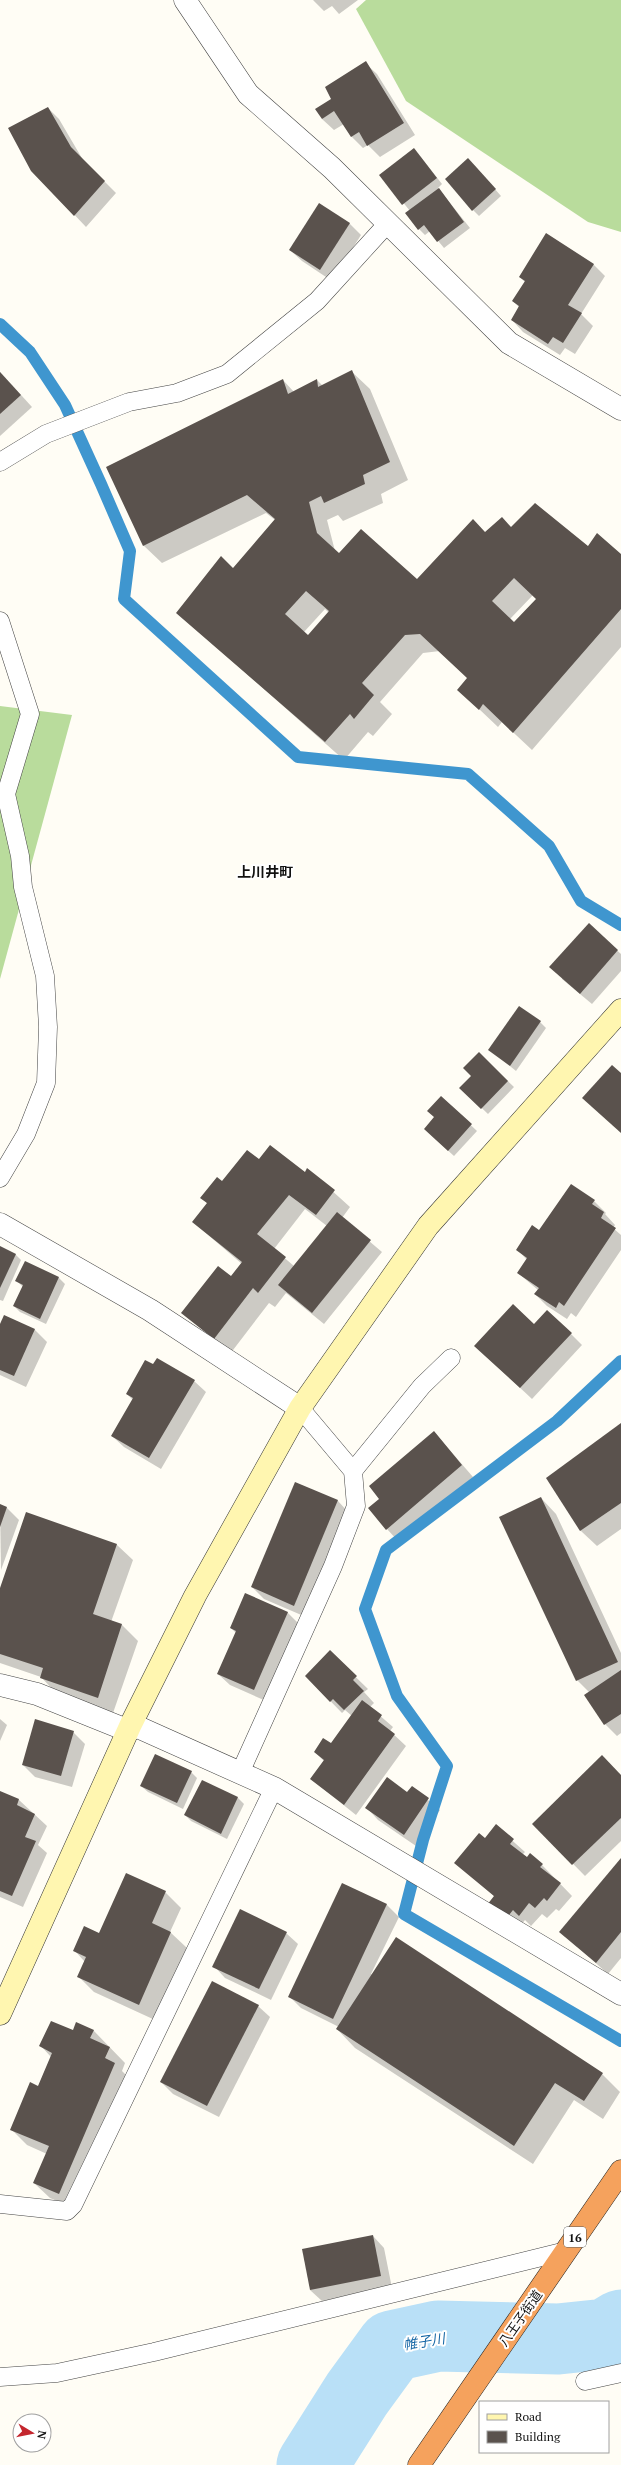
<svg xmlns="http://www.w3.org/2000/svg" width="621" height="2465" font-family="'PT Serif','Noto Sans JP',serif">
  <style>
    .forest { fill: #b9dc9c }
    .shadow { fill: #0003; fill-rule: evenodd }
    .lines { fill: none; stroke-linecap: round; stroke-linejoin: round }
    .stream { stroke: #3f96cf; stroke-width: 12 }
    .river { stroke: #b9e0f7; stroke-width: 71 }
    .building { fill: #5a524d; fill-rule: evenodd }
    .lane-casing { stroke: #444; stroke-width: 19 }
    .street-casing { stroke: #444; stroke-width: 23 }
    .secondary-casing { stroke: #333; stroke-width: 23 }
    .highway-casing { stroke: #222; stroke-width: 23 }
    .lane { stroke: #fff; stroke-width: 18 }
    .street { stroke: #fff; stroke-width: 22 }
    .secondary { stroke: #fff6b0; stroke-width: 22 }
    .highway { stroke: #f5a25d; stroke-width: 22 }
    .labels { text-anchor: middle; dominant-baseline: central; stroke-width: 4; stroke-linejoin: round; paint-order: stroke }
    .shield { fill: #fff; stroke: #585858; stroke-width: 1 }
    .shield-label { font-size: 12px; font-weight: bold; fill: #111 }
    .street-label { font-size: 13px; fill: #111; stroke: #fff }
    .neighbourhood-label { font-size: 14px; font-weight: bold; fill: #111; stroke: #fff }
    .water-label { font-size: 14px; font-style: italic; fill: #1768a6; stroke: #fff }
  </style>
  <rect width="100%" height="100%" fill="#fffdf5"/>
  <g class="forest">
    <path d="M366 0H621V232L588 222 406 101 356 9Z"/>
    <path d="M0 706 72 715 0 979Z"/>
  </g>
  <g class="shadow">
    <path d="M313 0H358L339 14 332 6 324 11Z"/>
    <path d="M365 63 377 74 415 135 380 157 368 145 363 148 352 137 344 124 334 130 322 119Z"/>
    <path d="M48 108 59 119 83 160 116 193 86 227 32 170Z"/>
    <path d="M420 156 442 184 438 188 470 228 444 248 430 231 425 235 419 229 410 211 381 175Z"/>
    <path d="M474 165 501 196 479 216 473 210Z"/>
    <path d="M349 223 361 235 332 281 302 261 290 250Z"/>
    <path d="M593 264 605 276 581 314 593 326 575 354 565 348 560 355 523 332 512 320 519 307 513 301 525 282 520 277Z"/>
    <path d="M351 371 370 389 408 480 381 494 383 503 343 521 338 515 327 520 335 551 339 555 417 580 485 533 511 527 621 555V647L532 750 502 722 498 727 459 690 468 678 440 651 423 653 380 702 392 714 373 736 368 732 344 760 178 613 233 569 275 520 266 513 162 563 143 545 283 380 294 392 317 380 323 386ZM533 595 537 599 514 623 510 619ZM325 609 329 613 308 636 304 632Z"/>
    <path d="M0 372 32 407 0 436Z"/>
    <path d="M589 925 621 954V971L592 1004 562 979Z"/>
    <path d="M540 1022 546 1028 516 1071 490 1050Z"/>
    <path d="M479 1053 514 1087 488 1114 461 1088 472 1076Z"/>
    <path d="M441 1097 477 1131 454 1156 431 1135Z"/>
    <path d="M259 1160 305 1174 308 1169 350 1207 342 1218 382 1252 324 1324 286 1293 275 1307 269 1303 230 1354 183 1313 231 1278 242 1264 193 1222 208 1204 202 1198ZM305 1209 327 1226 294 1266 274 1249Z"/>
    <path d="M571 1185 594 1201 606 1213 605 1214 615 1225 613 1228 621 1235V1250L576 1317 571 1313 567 1319 547 1306 535 1294 538 1290 518 1273 527 1260 517 1249 539 1232Z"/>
    <path d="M0 1247 15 1254 21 1260 3 1301 0 1300Z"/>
    <path d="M59 1278 65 1284 46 1324 20 1312 14 1306 23 1287 17 1281Z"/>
    <path d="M5 1316 35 1330 47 1342 26 1387 0 1375V1325Z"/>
    <path d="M571 1334 582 1345 532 1399 487 1357Z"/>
    <path d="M153 1365 194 1381 206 1392 161 1469 124 1447 112 1436 133 1400 127 1394Z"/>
    <path d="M621 1425V1529L597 1546 581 1531 547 1478Z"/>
    <path d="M434 1432 473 1477 398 1541 387 1529 380 1499Z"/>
    <path d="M296 1483 338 1501 349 1513 306 1617 264 1599 252 1587Z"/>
    <path d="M541 1498 556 1514 621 1653V1733L617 1736 605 1724 585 1695 589 1692 577 1680 501 1517Z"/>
    <path d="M0 1505 7 1508 19 1520 1 1570Z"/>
    <path d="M26 1514 117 1545 133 1560 111 1622 122 1625 138 1641 113 1713 56 1693 41 1677 0 1663V1591Z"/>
    <path d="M287 1612 299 1624 266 1701 230 1685 218 1674 236 1633 231 1628Z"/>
    <path d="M330 1652 368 1689 364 1692 374 1703 370 1707 393 1727 390 1731 406 1746 356 1815 311 1779 324 1761 315 1752 331 1745 352 1716 345 1710 342 1713 306 1676Z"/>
    <path d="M0 1719 7 1725 0 1741Z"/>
    <path d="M73 1732 85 1744 72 1787 35 1777 23 1765Z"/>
    <path d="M191 1772 197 1778 183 1809 148 1792 141 1786Z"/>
    <path d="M621 1776V1841L585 1876 534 1824Z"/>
    <path d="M202 1781 238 1798 244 1804 227 1839 191 1821 185 1815Z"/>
    <path d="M412 1787 440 1810 416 1846 378 1820 367 1808 408 1793Z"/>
    <path d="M0 1792 19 1800 47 1826 38 1845 47 1853 23 1907 0 1897Z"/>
    <path d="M496 1826 525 1852 522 1855 542 1865 572 1896 559 1911 556 1909 547 1918 542 1914 531 1926 525 1920 517 1930 495 1897 456 1862 485 1839Z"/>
    <path d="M621 1860V1958L608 1974 561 1932Z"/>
    <path d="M343 1884 387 1905 399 1917 371 1974 602 2074 620 2092 603 2119 574 2100 533 2164 355 2048 337 2029 339 2027 301 2008 289 1996Z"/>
    <path d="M165 1892 181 1908 170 1932 187 1948 155 2020 94 1992 79 1977 85 1962 75 1951Z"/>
    <path d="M286 1933 298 1944 271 2000 225 1978 214 1966Z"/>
    <path d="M258 2006 270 2017 219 2117 173 2094 161 2082Z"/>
    <path d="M93 2030 125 2063 122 2071 130 2079 75 2209 50 2198 34 2183 47 2154 27 2145 11 2129 38 2087 51 2057 41 2046Z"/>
    <path d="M373 2236 384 2248 392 2288 322 2301 310 2290Z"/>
  </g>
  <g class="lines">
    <g class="stream">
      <path d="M0 324 30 352 65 405 101 484 130 551 124 599 298 757 468 774 549 846 581 901 621 925"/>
      <path d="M621 1361 557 1421 386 1550 365 1609 397 1696 447 1766 423 1840 404 1914 621 2041"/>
    </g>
    <path class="river" d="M312 2465 357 2394 392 2346 438 2336 558 2339 606 2334 621 2325"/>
  </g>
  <g class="building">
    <path d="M366 61 404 123 367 146 359 132 351 137 334 111 322 119 315 109 331 99 325 87Z"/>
    <path d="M48 107 71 147 105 181 74 216 31 171 8 128Z"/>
    <path d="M414 148 437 178 402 205 379 175Z"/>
    <path d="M468 158 496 189 472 211 445 179Z"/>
    <path d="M439 188 464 222 437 242 424 225 418 230 405 213Z"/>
    <path d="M319 203 350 223 320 270 289 250Z"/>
    <path d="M546 233 594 264 568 305 582 313 563 343 553 337 548 344 511 320 519 306 512 301 525 281 519 277Z"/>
    <path d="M352 370 390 462 363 475 365 484 324 503 321 496 309 502 317 533 339 553 361 529 417 579 473 519 485 532 502 517 511 527 535 503 588 546 597 533 621 554V609L513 733 483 704 479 710 457 690 467 678 420 634 405 635 362 683 374 695 354 719 350 714 325 742 176 613 221 556 233 568 275 519 247 495 143 546 106 467 283 379 288 394 317 379 318 387ZM514 578 536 599 514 622 492 601ZM306 591 329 611 308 635 285 614Z"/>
    <path d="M0 372 21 395 0 414Z"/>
    <path d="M589 923 618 950 580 994 549 967Z"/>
    <path d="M519 1006 541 1021 510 1066 488 1050Z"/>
    <path d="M479 1052 508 1081 481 1109 459 1088 471 1076 463 1068Z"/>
    <path d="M612 1065 621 1073V1133L582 1098Z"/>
    <path d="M441 1096 472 1124 448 1151 424 1129 434 1117 427 1111Z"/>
    <path d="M270 1145 305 1172 307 1168 335 1190 316 1215 289 1195 257 1234 286 1257 258 1293 253 1288 214 1339 181 1313 218 1266 231 1276 242 1262 192 1222 207 1203 200 1198 217 1177 222 1181 247 1150 259 1159Z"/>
    <path d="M571 1184 595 1200 592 1204 604 1212 601 1218 616 1228 564 1306 559 1302 556 1308 534 1294 539 1288 517 1273 527 1258 516 1250 532 1225 539 1230Z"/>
    <path d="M337 1212 371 1240 312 1313 278 1285Z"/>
    <path d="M0 1246 16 1254 0 1288Z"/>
    <path d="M25 1261 59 1277 40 1319 13 1306 23 1285 15 1281Z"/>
    <path d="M513 1304 534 1324 547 1310 572 1333 520 1388 474 1346Z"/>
    <path d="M4 1315 35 1329 14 1376 0 1370V1324Z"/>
    <path d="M157 1358 195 1380 149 1458 111 1436 133 1398 126 1394 145 1360 153 1364Z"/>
    <path d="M621 1423V1503L580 1531 546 1478Z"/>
    <path d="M434 1431 462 1465 386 1530 368 1508 379 1499 369 1486Z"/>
    <path d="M295 1482 338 1500 294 1606 251 1587Z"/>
    <path d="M541 1497 618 1662 576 1681 499 1517Z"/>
    <path d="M0 1504 7 1507 0 1527Z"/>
    <path d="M26 1512 117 1544 93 1614 122 1624 98 1698 40 1678 43 1668 0 1654V1588Z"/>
    <path d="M245 1593 288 1612 254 1690 217 1674 236 1631 230 1628Z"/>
    <path d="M330 1650 357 1676 353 1680 364 1691 344 1710 333 1699 330 1702 305 1676Z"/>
    <path d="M621 1670V1714L604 1725 584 1695Z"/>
    <path d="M362 1700 382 1715 378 1721 395 1734 344 1805 310 1779 324 1760 314 1752 323 1738 331 1743Z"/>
    <path d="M35 1719 74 1731 61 1776 22 1765Z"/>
    <path d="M155 1754 192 1771 177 1803 140 1786Z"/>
    <path d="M602 1755 621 1775V1818L572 1865 532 1824Z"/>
    <path d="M387 1777 407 1792 412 1786 429 1798 404 1835 365 1808Z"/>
    <path d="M202 1780 238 1797 221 1834 184 1815Z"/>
    <path d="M0 1791 19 1799 17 1805 35 1814 25 1837 36 1841 12 1896 0 1891Z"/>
    <path d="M496 1824 514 1839 510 1844 527 1857 530 1853 543 1864 540 1867 561 1883 547 1901 544 1898 535 1908 529 1903 519 1916 513 1910 505 1920 487 1905 494 1896 454 1863 479 1833 485 1838Z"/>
    <path d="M621 1858V1932L596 1963 559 1932Z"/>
    <path d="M126 1873 166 1891 152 1923 171 1932 139 2005 77 1977 86 1957 73 1951 84 1926 99 1933Z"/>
    <path d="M342 1883 387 1904 333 2019 288 1997Z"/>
    <path d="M240 1909 287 1932 259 1989 212 1967Z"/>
    <path d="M396 1937 603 2073 584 2101 555 2083 514 2146 336 2029Z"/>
    <path d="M212 1981 259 2005 207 2106 160 2082Z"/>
    <path d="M51 2021 73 2030 76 2022 94 2030 90 2038 110 2047 105 2058 115 2063 59 2194 33 2183 49 2146 10 2130 30 2082 38 2086 52 2053 39 2046Z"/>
    <path d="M373 2235 381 2276 310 2290 302 2249Z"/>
  </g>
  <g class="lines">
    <g class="lane-casing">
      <g id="lane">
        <path d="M0 462 46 434 129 402 177 393 227 374 317 301 388 223"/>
        <path d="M0 621 30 714 6 794 20 856 23 887 45 976 48 1027 46 1083 26 1134 0 1178"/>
        <path d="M353 1471 422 1386 451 1358"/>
        <path d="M240 1773 333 1566 356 1506 353 1471 300 1408"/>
        <path d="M0 2204 67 2211 73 2205 274 1788"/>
        <path d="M0 2377 57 2373 154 2352 566 2251"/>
        <path d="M585 2381 621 2373"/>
      </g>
    </g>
    <g class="street-casing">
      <g id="street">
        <path d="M185 0 248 94 332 168 509 343 621 409"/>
        <path d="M0 1224 150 1310 300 1408"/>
        <path d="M0 1685 37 1694 129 1731"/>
        <path d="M131 1724 274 1788 621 1994"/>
      </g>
    </g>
    <g class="secondary-casing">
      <path id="secondary" d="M0 2014 131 1724 195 1596 300 1408 428 1226 621 1010"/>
    </g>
    <g class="highway-casing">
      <path id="highway" d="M419 2465 621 2171"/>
    </g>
    <use href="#lane" class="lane"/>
    <use href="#street" class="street"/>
    <use href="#secondary" class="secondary"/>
    <use href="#highway" class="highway"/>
  </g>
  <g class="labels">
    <rect class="shield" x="564" y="2227" width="22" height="20" rx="3"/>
    <g class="shield-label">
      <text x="575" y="2237">16</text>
    </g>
    <g class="street-label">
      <text transform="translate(520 2318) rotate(-55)">八王子街道</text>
    </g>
    <g class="neighbourhood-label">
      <text x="265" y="871">上川井町</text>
    </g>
    <g class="water-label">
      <text transform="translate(424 2341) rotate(-9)">帷子川</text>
    </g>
  </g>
  <rect x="479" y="2401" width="130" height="52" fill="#ffffff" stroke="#a0a0a0"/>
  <rect x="487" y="2414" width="20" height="6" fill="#fff6b0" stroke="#a0a0a0"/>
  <text x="515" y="2421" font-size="12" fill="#111111">Road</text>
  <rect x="487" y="2431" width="20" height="12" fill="#5a524d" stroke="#a0a0a0"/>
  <text x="515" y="2441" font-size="12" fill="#111111">Building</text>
  <g transform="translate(32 2433) rotate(100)"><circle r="19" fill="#ffffff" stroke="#a0a0a0"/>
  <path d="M0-3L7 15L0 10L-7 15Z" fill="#c4262e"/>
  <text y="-6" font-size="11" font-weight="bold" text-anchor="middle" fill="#111111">N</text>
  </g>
</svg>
